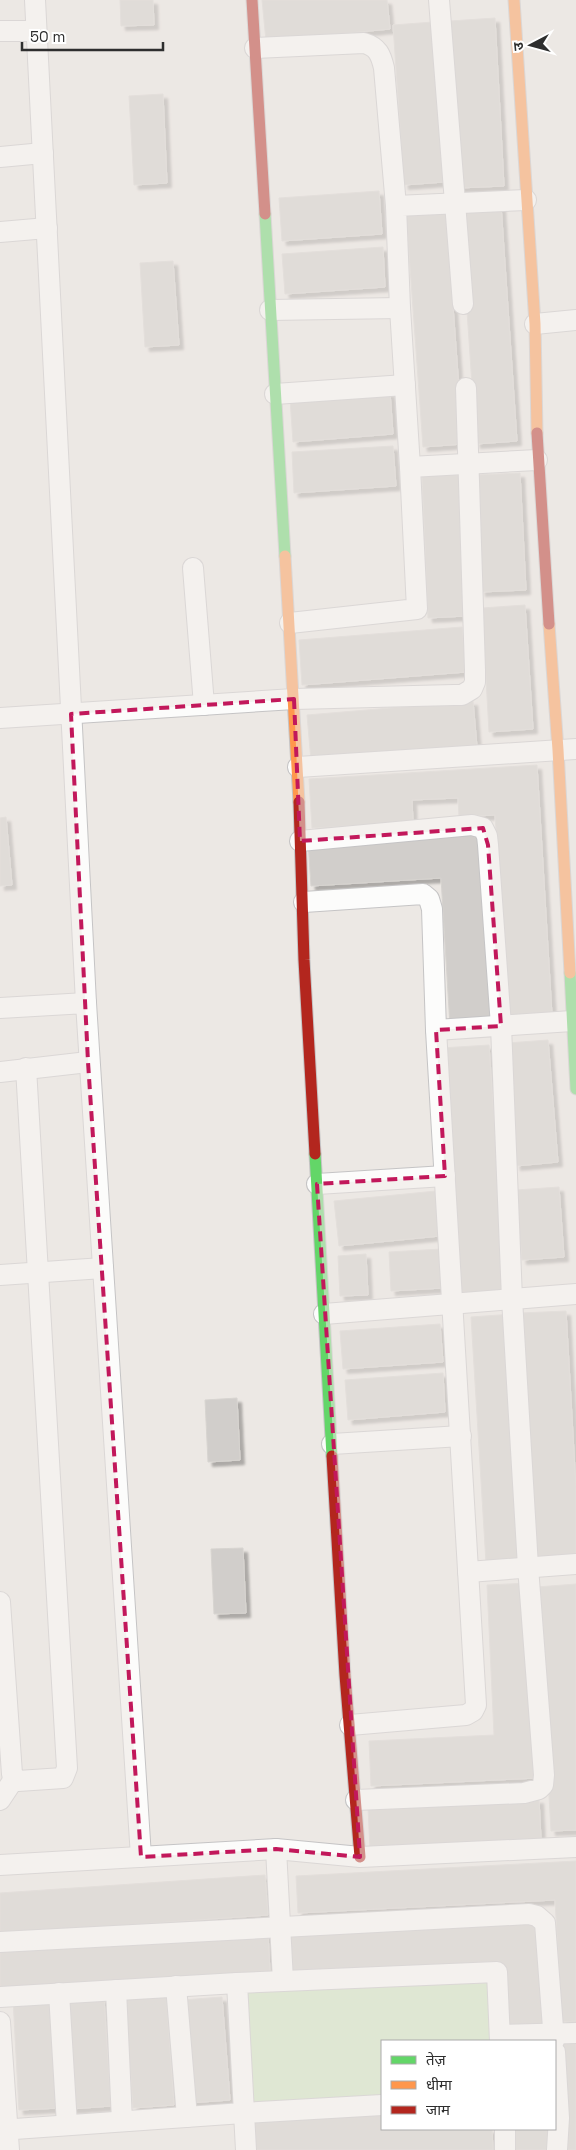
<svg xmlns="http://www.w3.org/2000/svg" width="576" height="2150" font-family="'Space Grotesk','Noto Sans Devanagari',sans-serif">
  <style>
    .green { fill: #cee6be }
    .building { fill: #d1cecb; stroke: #d7d4d0; filter: url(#shadow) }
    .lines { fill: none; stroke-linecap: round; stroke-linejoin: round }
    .street-casing { stroke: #c5c4c5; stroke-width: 22 }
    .fast-casing { stroke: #c5c4c5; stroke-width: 13 }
    .slow-casing { stroke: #c5c4c5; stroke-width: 13 }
    .jam-casing { stroke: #c5c4c5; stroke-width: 13 }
    .street { stroke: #fcfcfb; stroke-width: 20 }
    .fast { stroke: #63d668; stroke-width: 11 }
    .slow { stroke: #ff974d; stroke-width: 11 }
    .jam { stroke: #b3261e; stroke-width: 11 }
    .marked { fill: none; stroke: #c2185b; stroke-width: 4; stroke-dasharray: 10 6; stroke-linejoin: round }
  </style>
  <defs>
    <filter id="shadow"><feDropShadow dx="4.5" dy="4.5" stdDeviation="1" flood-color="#0004"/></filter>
  </defs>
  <rect width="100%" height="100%" fill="#ece8e4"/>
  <path class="green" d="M489 1983 493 2041H382V2099L250 2107 245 1990Z"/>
  <g class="building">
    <path d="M120 0H153L154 25 121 26Z"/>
    <path d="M262 0H387L390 29 266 41Z"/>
    <path d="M495 18 504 186 459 188 450 21Z"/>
    <path d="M433 22 444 182 404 185 393 25Z"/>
    <path d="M163 94 167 183 134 185 129 96Z"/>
    <path d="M379 191 382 234 282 241 279 198Z"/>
    <path d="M501 205 517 441 476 444 460 208Z"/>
    <path d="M446 210 463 444 423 447 406 212Z"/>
    <path d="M383 247 385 287 285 294 282 254Z"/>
    <path d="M173 261 179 345 145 347 140 263Z"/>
    <path d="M390 392 393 434 293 442 290 399Z"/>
    <path d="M393 446 396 486 294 493 292 452Z"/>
    <path d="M520 473 526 590 481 592 475 475Z"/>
    <path d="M459 475 466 616 428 618 422 476Z"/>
    <path d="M525 605 533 729 489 732 482 608Z"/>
    <path d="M462 627 466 672 302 685 299 640Z"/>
    <path d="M473 701 477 747 311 761 307 715Z"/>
    <path d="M537 765 552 1015 508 1017 495 815 459 817 458 798 412 800 413 822 312 828 309 779Z"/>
    <path d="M6 817 12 885 0 886V818Z"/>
    <path d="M479 832 491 1024 450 1026 441 878 311 886 308 842Z"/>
    <path d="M548 1040 558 1162 516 1166 507 1043Z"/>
    <path d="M489 1045 506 1291 459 1294 441 1048Z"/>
    <path d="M559 1187 564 1257 522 1260 516 1190Z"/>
    <path d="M436 1191 440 1236 339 1246 334 1201Z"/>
    <path d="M441 1249 443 1288 391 1291 389 1252Z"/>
    <path d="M366 1254 368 1295 340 1296 338 1256Z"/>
    <path d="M566 1311 576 1488V1556L535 1559 521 1313Z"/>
    <path d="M513 1314 527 1561 486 1563 471 1317Z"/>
    <path d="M440 1324 443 1362 343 1369 340 1331Z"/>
    <path d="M443 1373 445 1412 348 1420 345 1380Z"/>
    <path d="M237 1398 240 1460 208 1462 205 1400Z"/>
    <path d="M243 1548 246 1613 214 1614 211 1549Z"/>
    <path d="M529 1583 538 1778 371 1786 369 1741 494 1735 487 1585Z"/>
    <path d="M576 1584V1830L551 1831 537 1587Z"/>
    <path d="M539 1799 541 1839 370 1849 368 1808Z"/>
    <path d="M576 1861V2021L562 2022 555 1900 298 1913 296 1876Z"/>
    <path d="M265 1875 268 1915 0 1934V1893Z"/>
    <path d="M537 1918 544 2028 504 2031 499 1961 290 1974 288 1934Z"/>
    <path d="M268 1933 270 1972 0 1988V1949Z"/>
    <path d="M166 1992 174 2105 133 2108 125 1995Z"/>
    <path d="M54 1997 60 2108 19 2110 13 1999Z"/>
    <path d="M222 1997 230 2100 188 2103 182 2000Z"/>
    <path d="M104 1998 111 2106 71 2109 64 2000Z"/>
    <path d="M576 2039V2150H568L563 2040Z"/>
    <path d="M382 2112V2129H492L493 2150H253L251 2120Z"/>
    <path d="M509 2129H552L554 2150H510Z"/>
  </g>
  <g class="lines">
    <g class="street-casing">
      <g id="street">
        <path d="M35 0 86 1003"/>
        <path d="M439 0 463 304"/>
        <path d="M0 31H36"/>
        <path d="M255 48 364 43C378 47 381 55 384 68L396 206"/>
        <path d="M0 157 43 153"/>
        <path d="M0 232 47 228"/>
        <path d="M270 310 400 308"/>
        <path d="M535 324 576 320"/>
        <path d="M275 394 405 385"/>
        <path d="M410 467 400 308 396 206 526 200"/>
        <path d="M193 568 204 705"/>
        <path d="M290 623 417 609 410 467 537 460"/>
        <path d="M0 718 294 699 454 695H462L472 689 475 682V670L466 388"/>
        <path d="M298 767 576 749"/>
        <path d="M300 841 472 825 483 828 487 836 488 845 501 1026 512 1299 528 1567 544 1775 543 1785 539 1789 524 1793 356 1800"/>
        <path d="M304 902 423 894 429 899 432 909 436 1030 476 1705 473 1711 466 1715 350 1725"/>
        <path d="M0 1008 86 1003 141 1857"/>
        <path d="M436 1030 572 1021"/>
        <path d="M0 1072 88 1062"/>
        <path d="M317 1184 445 1176"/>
        <path d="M0 1275 103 1268"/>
        <path d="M324 1314 576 1294"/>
        <path d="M332 1444 461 1436"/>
        <path d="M468 1572 576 1564"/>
        <path d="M0 1602 12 1774 18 1781 63 1778 67 1768 26 1068"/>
        <path d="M0 1800 14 1779"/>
        <path d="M276 1849 283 1981"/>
        <path d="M0 1865 276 1849 360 1857 576 1847"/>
        <path d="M0 1942 529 1914 537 1916 545 1923 554 2041"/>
        <path d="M176 1986 187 2117"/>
        <path d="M116 1990 122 2121"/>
        <path d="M59 1993 67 2125"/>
        <path d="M0 1997 237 1983"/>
        <path d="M0 2022 9 2150"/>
        <path d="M500 2035 576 2033"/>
        <path d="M555 2052 559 2118 557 2150"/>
        <path d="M505 2129V2150"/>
        <path d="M0 2130 243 2113 382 2105"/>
        <path d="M246 2150 237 1983 497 1972 500 2041"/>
      </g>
    </g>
    <g class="fast-casing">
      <g id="fast">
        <path d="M265 214 285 556"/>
        <path d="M570 973 576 1089"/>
        <path d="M315 1154 332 1456"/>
      </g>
    </g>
    <g class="slow-casing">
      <g id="slow">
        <path d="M514 0 535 324 537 433"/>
        <path d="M285 556 299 802"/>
        <path d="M549 624 558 750 570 973"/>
      </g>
    </g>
    <g class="jam-casing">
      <g id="jam">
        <path d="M252 0 265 214"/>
        <path d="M537 433 549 624"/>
        <path d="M299 802 304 960 315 1154"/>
        <path d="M332 1456 345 1675 360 1857"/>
      </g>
    </g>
    <use href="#street" class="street"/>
    <use href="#fast" class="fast"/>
    <use href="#slow" class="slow"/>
    <use href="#jam" class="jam"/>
  </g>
  <path d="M0 0H576V2150H0ZM294 699 300 841 483 828 488 845 501 1026 436 1030 445 1176 317 1184 360 1857 276 1849 141 1857 88 1062 71 714Z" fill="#ece8e4" fill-opacity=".55" fill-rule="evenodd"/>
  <path class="marked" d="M294 699 300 841 483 828 488 845 501 1026 436 1030 445 1176 317 1184 360 1857 276 1849 141 1857 88 1062 71 714Z"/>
  <rect x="381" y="2040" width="175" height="90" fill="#ffffff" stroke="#ababab"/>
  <rect x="391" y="2056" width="25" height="8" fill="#63d668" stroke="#ababab"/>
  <text x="426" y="2065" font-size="15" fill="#2e2e2e">तेज़</text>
  <rect x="391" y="2081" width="25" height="8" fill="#ff974d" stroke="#ababab"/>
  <text x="426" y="2090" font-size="15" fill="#2e2e2e">धीमा</text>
  <rect x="391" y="2106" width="25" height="8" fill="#b3261e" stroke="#ababab"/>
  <text x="426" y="2115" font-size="15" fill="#2e2e2e">जाम</text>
  <g transform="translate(531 45) rotate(264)" stroke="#ffffff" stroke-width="4" paint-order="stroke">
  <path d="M0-4L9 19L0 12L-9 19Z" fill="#2e2e2e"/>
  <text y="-8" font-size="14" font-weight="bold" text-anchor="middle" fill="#2e2e2e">उ</text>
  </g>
  <path d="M22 42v8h141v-8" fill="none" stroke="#2e2e2e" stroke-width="2.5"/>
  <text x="30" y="42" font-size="15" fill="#2e2e2e" stroke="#ffffff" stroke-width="4" paint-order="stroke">50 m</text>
</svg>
